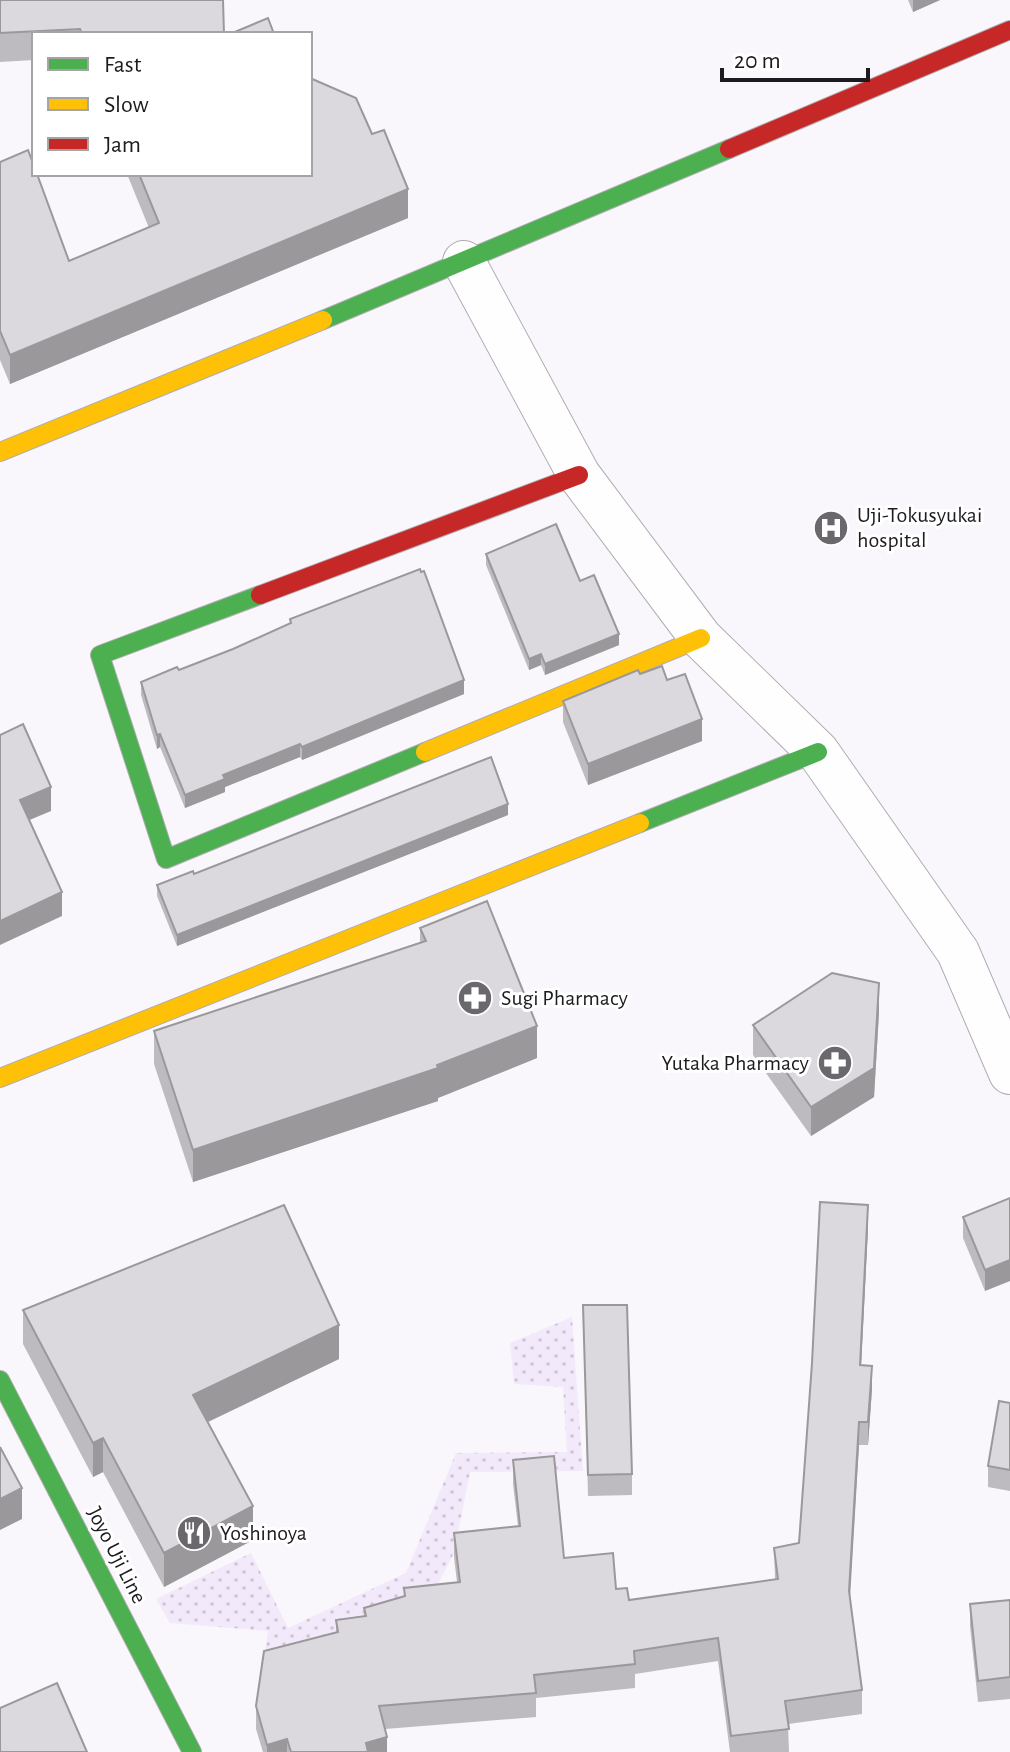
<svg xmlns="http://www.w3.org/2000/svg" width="1010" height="1752" font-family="'Alegreya Sans',sans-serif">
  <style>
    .green { fill: url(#green-dots) }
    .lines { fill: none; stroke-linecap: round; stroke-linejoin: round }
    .street-casing { stroke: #afadb1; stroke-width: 44 }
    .fast-casing { stroke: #afadb1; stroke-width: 20 }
    .slow-casing { stroke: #afadb1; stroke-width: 20 }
    .jam-casing { stroke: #afadb1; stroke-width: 20 }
    .street { stroke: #fefeff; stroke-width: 42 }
    .fast { stroke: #4caf50; stroke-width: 18 }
    .slow { stroke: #ffc107; stroke-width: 18 }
    .jam { stroke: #c62828; stroke-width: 18 }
    .wall { fill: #bdbbbf }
    .shaded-wall { fill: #9a989b }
    .building { fill: #dcd9de; stroke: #9a989b; stroke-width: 2 }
    .labels { text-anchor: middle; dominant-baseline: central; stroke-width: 6; stroke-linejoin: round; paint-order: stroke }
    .poi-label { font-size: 22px; fill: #1d1b1e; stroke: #fff; text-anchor: start }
    .street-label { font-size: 22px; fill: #1d1b1e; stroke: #fff }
  </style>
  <defs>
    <pattern id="green-dots" width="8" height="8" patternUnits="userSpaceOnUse" patternTransform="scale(2)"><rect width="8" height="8" fill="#f2e9fa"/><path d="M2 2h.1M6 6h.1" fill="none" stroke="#cfc7d6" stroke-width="1.8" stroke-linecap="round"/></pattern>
  </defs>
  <rect width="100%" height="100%" fill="#f9f6fc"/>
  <path class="green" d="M572 1317 583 1471 470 1472 454 1553 437 1586 263 1670 268 1631 170 1623 156 1599 251 1553 288 1628 406 1573 456 1453 567 1452 563 1387 514 1384 510 1343Z"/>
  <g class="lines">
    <g class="street-casing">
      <path id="street" d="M464 262 579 475 701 638 818 752 958 952 1010 1073"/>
    </g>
    <g class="fast-casing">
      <g id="fast">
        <path d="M323 320 729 149"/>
        <path d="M260 595 100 655 166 859 425 752"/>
        <path d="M640 823 818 752"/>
        <path d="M0 1380 192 1752"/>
      </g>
    </g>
    <g class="slow-casing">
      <g id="slow">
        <path d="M0 452 323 320"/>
        <path d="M425 752 701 638"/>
        <path d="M0 1078 640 823"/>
      </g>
    </g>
    <g class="jam-casing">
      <g id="jam">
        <path d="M729 149 1010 30"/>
        <path d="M260 595 579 475"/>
      </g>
    </g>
    <use href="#street" class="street"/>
    <use href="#fast" class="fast"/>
    <use href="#slow" class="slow"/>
    <use href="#jam" class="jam"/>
  </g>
  <g class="wall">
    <path d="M0 0 224 34H34V60L0 62Z"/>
    <path d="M908 0H940L913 12Z"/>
    <path d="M0 162 69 261 149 228 127 174H310L408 218 10 384 0 360Z"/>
    <path d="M486 554 580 581 619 645 545 675 541 665 529 670 486 565Z"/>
    <path d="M290 619 464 694 302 760 300 757 225 787V792L185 808 160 747 157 749 141 695V682L179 670 233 649 290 624Z"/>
    <path d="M640 674 667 680 702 741 588 785 563 722V701Z"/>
    <path d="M508 815 177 946 157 896V885L194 874Z"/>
    <path d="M420 928 537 1058 438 1098V1101L193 1182 154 1064V1031L420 942Z"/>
    <path d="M879 1012 874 1097 811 1136 753 1055V1025Z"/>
    <path d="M1010 1198 985 1291 963 1238V1217Z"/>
    <path d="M868 1228 861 1365 872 1389 868 1445H859L849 1599 862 1690V1714L788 1724 789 1752H730L718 1661 635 1674V1688L536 1698V1717L385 1729 387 1752H263L256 1729V1706L336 1632V1620L364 1616V1608L404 1596V1588L457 1582 454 1557V1533L518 1526 513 1484V1460L564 1558 616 1589 629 1600 775 1579 774 1548 799 1543Z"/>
    <path d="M583 1305 632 1474V1495L588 1496Z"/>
    <path d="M23 1310 339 1359 208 1422 253 1540 164 1587 103 1472 93 1477 23 1344Z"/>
    <path d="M1010 1403V1491L988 1487V1466Z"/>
    <path d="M1010 1600V1699L978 1702 970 1626V1604Z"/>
  </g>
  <g class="shaded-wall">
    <path d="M913 0H940L913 12Z"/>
    <path d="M408 189V218L10 384V355Z"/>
    <path d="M619 634V645L545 675V664Z"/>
    <path d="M541 654V665L529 670V659Z"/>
    <path d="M464 680V694L302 760V747Z"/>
    <path d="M702 719V741L588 785V764Z"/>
    <path d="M160 734V747L157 749V735Z"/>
    <path d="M300 744V757L225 787V792L185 808V795L223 775Z"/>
    <path d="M51 787V811L20 824V800Z"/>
    <path d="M508 804V815L177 946V935Z"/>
    <path d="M62 892V916L0 945V921Z"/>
    <path d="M879 983V1012L874 1097 811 1136V1107Z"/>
    <path d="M537 1026V1058L438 1098V1101L193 1182V1150L437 1065Z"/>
    <path d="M868 1205V1228L860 1388V1365Z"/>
    <path d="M1010 1260V1281L985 1291V1270Z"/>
    <path d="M339 1325V1359L193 1429V1395Z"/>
    <path d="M872 1366V1389L868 1445V1422Z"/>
    <path d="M859 1422V1445L849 1615V1591Z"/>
    <path d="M103 1438V1472L93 1477V1443Z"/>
    <path d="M22 1488V1519L0 1530V1499Z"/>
    <path d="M253 1506V1540L164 1587V1553Z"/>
    <path d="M387 1737V1752H366V1743Z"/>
    <path d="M287 1739V1752H267V1745Z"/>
  </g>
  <g class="building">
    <path d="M0 0H223L224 34H82L80 29 0 33Z"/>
    <path d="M268 18 274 34H230Z"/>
    <path d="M310 78 356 98 372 134 384 130 408 189 10 355 0 331V162L28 150 34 166V174H37L69 261 159 223 139 174H310Z"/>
    <path d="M556 524 580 581 594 575 619 634 545 664 541 654 529 659 486 554Z"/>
    <path d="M420 569 421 572 424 571 464 680 302 747 300 744 223 775 225 779 185 795 160 734 157 735 141 682 177 667 179 670 233 649 291 623 290 619Z"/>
    <path d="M662 666 667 680 685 674 702 719 588 764 563 701 638 670 640 674Z"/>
    <path d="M23 724 51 787 20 800 62 892 0 921V735Z"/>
    <path d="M491 757 508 804 177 935 157 885 193 871 194 874Z"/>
    <path d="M487 901 537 1026 437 1065 438 1068 193 1150 154 1031 426 941 420 928Z"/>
    <path d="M832 973 879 983 874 1068 811 1107 753 1025Z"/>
    <path d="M1010 1198V1260L985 1270 963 1217Z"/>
    <path d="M820 1202 868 1205 860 1365 872 1366 868 1422H859L849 1591 862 1690 785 1701 789 1729 731 1736 718 1638 634 1651 635 1664 534 1675 536 1693 379 1706 387 1737 366 1743 368 1752H291L287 1739 267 1745 256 1706 264 1651 338 1632 336 1620 366 1616 364 1608 405 1596 404 1588 460 1582 454 1533 520 1526 513 1460 554 1456 564 1558 613 1553 616 1589 627 1588 629 1600 778 1579 774 1548 799 1543 812 1363Z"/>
    <path d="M284 1205 339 1325 193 1395 253 1506 164 1553 103 1438 93 1443 23 1310Z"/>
    <path d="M583 1305H627L632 1474 588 1475Z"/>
    <path d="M999 1401 1010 1403V1470L988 1466Z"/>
    <path d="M0 1447 22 1488 0 1499Z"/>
    <path d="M1010 1600V1677L978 1681 970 1604Z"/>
    <path d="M57 1683 87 1752H0V1708Z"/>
  </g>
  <defs>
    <g id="hospital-disc" transform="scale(1.8)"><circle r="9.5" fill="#6a686c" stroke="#fff"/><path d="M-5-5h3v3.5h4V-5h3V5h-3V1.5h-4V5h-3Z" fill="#fff"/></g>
    <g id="pharmacy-disc" transform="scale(1.8)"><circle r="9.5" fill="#6a686c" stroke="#fff"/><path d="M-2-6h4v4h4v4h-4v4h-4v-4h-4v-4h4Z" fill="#fff"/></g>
    <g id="restaurant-disc" transform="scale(1.8)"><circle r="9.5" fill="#6a686c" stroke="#fff"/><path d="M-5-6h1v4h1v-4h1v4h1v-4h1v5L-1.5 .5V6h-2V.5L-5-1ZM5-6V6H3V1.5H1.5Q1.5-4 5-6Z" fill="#fff"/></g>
  </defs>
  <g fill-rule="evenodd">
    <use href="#hospital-disc" x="831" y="528"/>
    <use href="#pharmacy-disc" x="475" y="998"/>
    <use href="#pharmacy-disc" x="835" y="1063"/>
    <use href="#restaurant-disc" x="194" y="1533"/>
  </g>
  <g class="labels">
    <g class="poi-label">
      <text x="857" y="515">Uji-Tokusyukai<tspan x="857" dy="25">hospital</tspan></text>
      <text x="501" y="998">Sugi Pharmacy</text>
      <text x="809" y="1063" text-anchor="end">Yutaka Pharmacy</text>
      <text x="220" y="1533">Yoshinoya</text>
    </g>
    <g class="street-label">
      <text transform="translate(117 1555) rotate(63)">Joyo Uji Line</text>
    </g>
  </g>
  <rect x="32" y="32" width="280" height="144" fill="#ffffff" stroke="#a5a4a5" stroke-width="2"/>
  <rect x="48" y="58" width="40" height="12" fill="#4caf50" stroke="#a5a4a5" stroke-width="2"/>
  <text x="104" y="72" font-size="24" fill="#1d1b1e">Fast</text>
  <rect x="48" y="98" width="40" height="12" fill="#ffc107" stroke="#a5a4a5" stroke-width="2"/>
  <text x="104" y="112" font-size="24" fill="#1d1b1e">Slow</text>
  <rect x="48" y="138" width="40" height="12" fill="#c62828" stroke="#a5a4a5" stroke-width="2"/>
  <text x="104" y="152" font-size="24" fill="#1d1b1e">Jam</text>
  <path d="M722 68v12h146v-12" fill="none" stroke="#1d1b1e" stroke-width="4"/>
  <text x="734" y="68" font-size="24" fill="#1d1b1e" stroke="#ffffff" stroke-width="6" paint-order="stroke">20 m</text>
</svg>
